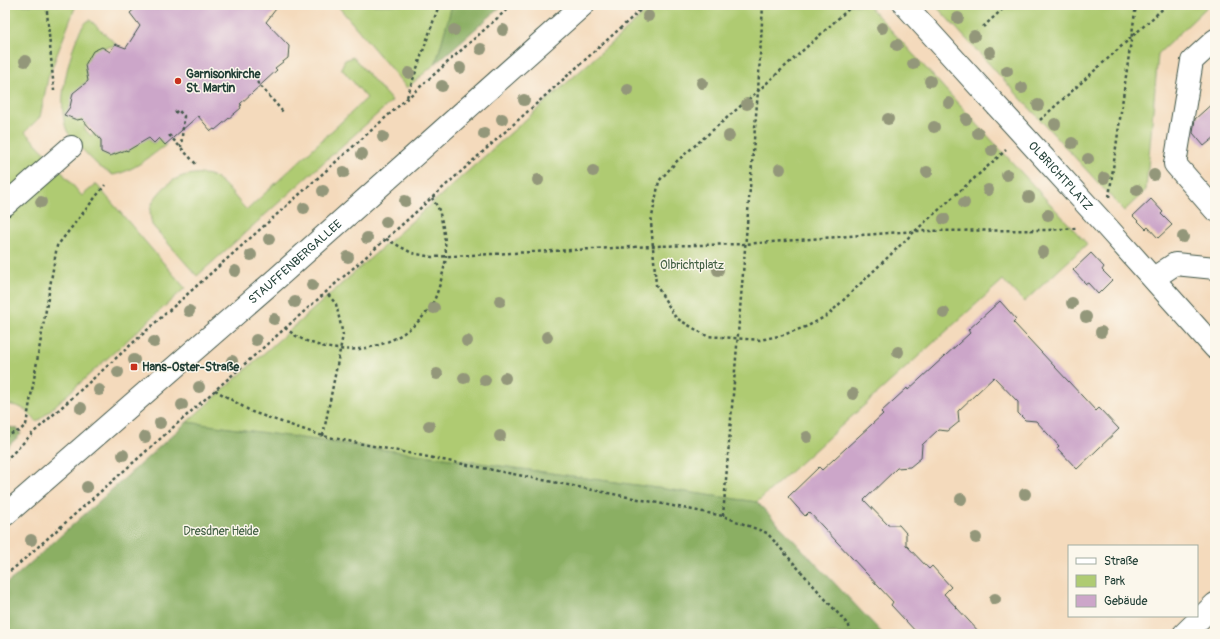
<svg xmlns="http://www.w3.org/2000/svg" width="1220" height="639" font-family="Pangolin,sans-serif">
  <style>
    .green { fill: #afcb72; stroke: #678453 }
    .forest { fill: #8baf64; stroke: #55764c }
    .building { fill: #cca6c9 }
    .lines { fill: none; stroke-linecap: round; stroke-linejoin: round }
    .minor-casing { stroke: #3f5548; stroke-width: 24 }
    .major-casing { stroke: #3f5548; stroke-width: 24 }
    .path { stroke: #3f5548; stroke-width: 2.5; stroke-dasharray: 3 3; stroke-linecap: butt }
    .minor { stroke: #fff; stroke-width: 22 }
    .major { stroke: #fff; stroke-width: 22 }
    .tree { fill: #93977a }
    .poi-dot { fill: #c8321e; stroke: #fbf7ec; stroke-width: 1.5 }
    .labels { text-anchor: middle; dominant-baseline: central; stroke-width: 3; stroke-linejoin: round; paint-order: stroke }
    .poi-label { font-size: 12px; font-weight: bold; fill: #1f3d34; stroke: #fbf7ec; text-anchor: start }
    .street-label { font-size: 12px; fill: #1f3d34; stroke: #fbf7ec }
    .park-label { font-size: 12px; fill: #436044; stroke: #fbf7ec }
  </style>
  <rect width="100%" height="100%" fill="#fbf7ec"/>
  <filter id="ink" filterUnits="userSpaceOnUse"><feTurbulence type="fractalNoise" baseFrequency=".025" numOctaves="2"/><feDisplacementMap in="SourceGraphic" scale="8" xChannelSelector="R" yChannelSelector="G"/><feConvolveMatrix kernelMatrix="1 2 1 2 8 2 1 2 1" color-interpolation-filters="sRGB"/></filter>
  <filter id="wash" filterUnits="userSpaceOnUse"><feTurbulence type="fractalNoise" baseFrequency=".012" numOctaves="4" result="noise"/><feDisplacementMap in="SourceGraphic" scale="16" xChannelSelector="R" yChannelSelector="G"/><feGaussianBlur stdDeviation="0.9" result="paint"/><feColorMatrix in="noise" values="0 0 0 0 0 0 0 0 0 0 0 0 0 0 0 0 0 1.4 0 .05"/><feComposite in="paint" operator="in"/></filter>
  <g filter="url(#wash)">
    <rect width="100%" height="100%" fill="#f4dabc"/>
    <g class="green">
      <path d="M5 5H76L48 78 40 117 25 132 47 155 5 193Z"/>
      <path d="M337 5H452L436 63 407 88Z"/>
      <path d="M654 5H868L1087 244 1024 302 1003 280 757 502 187 422Z"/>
      <path d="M935 5H1209L1158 54 1146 190 1124 211Z"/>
      <path d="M90 20 117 45 115 44 114 46 100 48 92 56H90L86 72 91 79 82 85 87 91 69 108V110L72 118 76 120 81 118 87 125 84 128 91 136 94 133 102 142 101 150 108 155H113L123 147 127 151 129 150 128 149 147 135 151 142 154 143 159 136 166 145C149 157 134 171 113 175 109 172 104 170 100 167 94 162 70 137 67 131 63 121 62 105 63 95 64 79 76 24 90 20Z"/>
      <path d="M353 57 392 101 197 276 152 225C151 219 149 212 151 207 154 196 168 182 178 178 186 174 203 172 212 176 226 182 236 200 247 210L367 98 341 68 345 60Z"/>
      <path d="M60 170 82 196 96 184 185 288 37 422C25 409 23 406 5 404V219Z"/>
    </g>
    <g class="forest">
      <path d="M452 5H503L436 63Z"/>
      <path d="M187 422 757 502 883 634H5V584L15 577Z"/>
      <path d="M5 427 17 428 21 434 5 449Z"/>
    </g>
    <g id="blocks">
      <g class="building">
        <path d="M139 5H279L266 22 289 46 288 58 275 68 277 70 240 104 242 105 240 106 241 108 215 130 214 129 211 131 198 116 165 145 159 138 154 143 149 138 127 151 126 150 110 156 101 152V140L82 119 77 120 64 115 70 107 73 93 88 81 85 65 93 51 102 47 110 52 115 44 126 48 140 26 130 13Z"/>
        <path d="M1215 101V137L1204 146 1193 133 1195 119Z"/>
        <path d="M1151 199 1163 212 1161 214 1172 225 1158 238 1148 227 1146 229 1133 216Z"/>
        <path d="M1091 253 1104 267 1102 270 1112 280 1098 294 1088 283 1086 284 1073 270Z"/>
        <path d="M1000 301 1016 319 1013 322 1096 411 1099 408 1119 429 1077 469 1057 448 1059 446 1036 421 1025 420 1018 413V402L994 377 958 411 959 422 948 431 938 430 922 445 921 458 910 467 897 468 864 500 888 525H899L906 533V545L929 569 932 566 951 587 944 594 981 634H918L891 605 893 602 809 512 805 516 788 497 819 467 822 470 883 414 881 412 907 388 908 390 970 333 968 330Z"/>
      </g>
    </g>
  </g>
  <g filter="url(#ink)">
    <use href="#blocks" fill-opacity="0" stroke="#3f5548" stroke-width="1"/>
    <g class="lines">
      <g class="minor-casing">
        <g id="minor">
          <path id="s1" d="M905 5 1106 226 1215 348"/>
          <path d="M1215 40 1192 61 1175 164 1215 210"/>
          <path d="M5 205 71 147"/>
          <path d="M1154 278 1175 264 1215 268"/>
          <path d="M1184 634 1215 604"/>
        </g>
      </g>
      <g class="major-casing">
        <g id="major">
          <path id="s2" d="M5 515 276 279 583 5"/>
        </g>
      </g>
      <g class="path">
        <path d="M47 5V12L54 91"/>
        <path d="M853 5 758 91 677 161 659 181 651 222 656 285 676 318 707 336 760 340 783 335 808 326 828 315 915 231 1048 230 1076 228"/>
        <path d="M983 27 1007 5"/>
        <path d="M257 82 283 112"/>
        <path d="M407 97 439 5"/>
        <path d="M175 113 178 110 184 116 181 147"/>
        <path d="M1040 120 1167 5"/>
        <path d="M169 135 196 164"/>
        <path d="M1109 197 1136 5"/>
        <path d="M386 239 412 253 432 257 653 246 745 244 915 231 1006 150"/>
        <path d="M285 328C290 331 295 336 300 338 346 361 400 349 430 308 437 298 445 268 446 256 446 246 443 224 440 214 439 208 435 203 432 198"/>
        <path d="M215 390 252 412 323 436 723 516 767 533 849 626 851 634"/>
        <path d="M5 436 19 431 26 425 57 246 105 185"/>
        <path d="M323 436 343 335 336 304 326 292"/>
        <path d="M5 461 34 432 155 323 512 5"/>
        <path d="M723 516 758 91 763 5"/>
        <path d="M5 574 13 569 386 239 646 5"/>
      </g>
      <use href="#minor" class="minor"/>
      <use href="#major" class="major"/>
    </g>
    <g class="tree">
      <circle cx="648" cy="16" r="6"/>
      <circle cx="958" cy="18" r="6"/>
      <circle cx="882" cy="28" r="6"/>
      <circle cx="454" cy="30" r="6"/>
      <circle cx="503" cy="30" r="6"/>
      <circle cx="974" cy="36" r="6"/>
      <circle cx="897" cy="45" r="6"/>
      <circle cx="481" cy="49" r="6"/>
      <circle cx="990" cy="52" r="6"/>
      <circle cx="25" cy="61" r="6"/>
      <circle cx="913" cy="64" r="6"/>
      <circle cx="460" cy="68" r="6"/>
      <circle cx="1007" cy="71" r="6"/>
      <circle cx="409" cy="73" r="6"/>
      <circle cx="930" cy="81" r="6"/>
      <circle cx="702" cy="83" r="6"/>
      <circle cx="442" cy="86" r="6"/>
      <circle cx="1022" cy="88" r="6"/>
      <circle cx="628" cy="90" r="6"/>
      <circle cx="524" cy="100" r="6"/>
      <circle cx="949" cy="103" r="6"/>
      <circle cx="747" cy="104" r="6"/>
      <circle cx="1038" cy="105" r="6"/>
      <circle cx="502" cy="119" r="6"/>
      <circle cx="888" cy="119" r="6"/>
      <circle cx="966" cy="119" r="6"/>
      <circle cx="1055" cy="124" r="6"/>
      <circle cx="934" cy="127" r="6"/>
      <circle cx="978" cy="133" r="6"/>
      <circle cx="484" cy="134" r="6"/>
      <circle cx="729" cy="136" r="6"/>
      <circle cx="383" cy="137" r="6"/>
      <circle cx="1072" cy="143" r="6"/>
      <circle cx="992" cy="150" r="6"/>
      <circle cx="362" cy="154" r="6"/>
      <circle cx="1088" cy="159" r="6"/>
      <circle cx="780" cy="169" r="6"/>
      <circle cx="593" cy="171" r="6"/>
      <circle cx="344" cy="172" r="6"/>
      <circle cx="927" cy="172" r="6"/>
      <circle cx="1007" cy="175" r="6"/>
      <circle cx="1154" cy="175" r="6"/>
      <circle cx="1104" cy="178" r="6"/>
      <circle cx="538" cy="180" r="6"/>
      <circle cx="988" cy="190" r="6"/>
      <circle cx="1137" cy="190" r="6"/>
      <circle cx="323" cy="191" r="6"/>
      <circle cx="1029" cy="197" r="6"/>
      <circle cx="405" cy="201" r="6"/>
      <circle cx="41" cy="202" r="6"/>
      <circle cx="964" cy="203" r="6"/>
      <circle cx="304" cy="208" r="6"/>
      <circle cx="1048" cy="215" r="6"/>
      <circle cx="944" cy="219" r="6"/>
      <circle cx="386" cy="222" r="6"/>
      <circle cx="1183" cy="237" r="6"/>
      <circle cx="367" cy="238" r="6"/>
      <circle cx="269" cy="239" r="6"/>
      <circle cx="1043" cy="252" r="6"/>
      <circle cx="251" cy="255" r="6"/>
      <circle cx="348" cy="257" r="6"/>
      <circle cx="718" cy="270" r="6"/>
      <circle cx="235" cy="271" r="6"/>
      <circle cx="312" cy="285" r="6"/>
      <circle cx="500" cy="301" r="6"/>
      <circle cx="295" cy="302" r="6"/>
      <circle cx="1072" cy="303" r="6"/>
      <circle cx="434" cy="308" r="6"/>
      <circle cx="189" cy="311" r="6"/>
      <circle cx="944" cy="313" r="6"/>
      <circle cx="1086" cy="317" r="6"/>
      <circle cx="274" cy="319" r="6"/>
      <circle cx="1101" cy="332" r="6"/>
      <circle cx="547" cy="337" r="6"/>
      <circle cx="256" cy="340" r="6"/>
      <circle cx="467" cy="341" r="6"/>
      <circle cx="154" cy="342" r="6"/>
      <circle cx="898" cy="352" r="6"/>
      <circle cx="134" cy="360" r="6"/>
      <circle cx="232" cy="361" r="6"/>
      <circle cx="118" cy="372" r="6"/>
      <circle cx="437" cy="374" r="6"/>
      <circle cx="464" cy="378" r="6"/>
      <circle cx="505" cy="378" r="6"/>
      <circle cx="485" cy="380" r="6"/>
      <circle cx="199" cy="387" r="6"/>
      <circle cx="99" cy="390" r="6"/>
      <circle cx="853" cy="394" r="6"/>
      <circle cx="182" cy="405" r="6"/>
      <circle cx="81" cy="408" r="6"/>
      <circle cx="160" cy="423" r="6"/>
      <circle cx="429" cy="426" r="6"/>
      <circle cx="500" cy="436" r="6"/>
      <circle cx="145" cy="437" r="6"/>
      <circle cx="807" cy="437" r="6"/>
      <circle cx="123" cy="455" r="6"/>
      <circle cx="87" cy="487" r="6"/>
      <circle cx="1025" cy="494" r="6"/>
      <circle cx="961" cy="499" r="6"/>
      <circle cx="976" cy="538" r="6"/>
      <circle cx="31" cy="540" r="6"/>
      <circle cx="995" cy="599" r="6"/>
    </g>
  </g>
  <g class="poi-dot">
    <circle cx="178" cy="81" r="4"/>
    <rect x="130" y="363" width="8" height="8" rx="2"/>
  </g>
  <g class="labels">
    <g class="poi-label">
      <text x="186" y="74">Garnisonkirche<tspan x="186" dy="14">St. Martin</tspan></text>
      <text x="142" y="367">Hans-Oster-Straße</text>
    </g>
    <g class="street-label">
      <text stroke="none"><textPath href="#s1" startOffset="231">OLBRICHTPLATZ</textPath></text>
      <text stroke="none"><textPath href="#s2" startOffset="385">STAUFFENBERGALLEE</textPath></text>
    </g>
    <g class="park-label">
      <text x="692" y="265">Olbrichtplatz</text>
      <text x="221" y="531">Dresdner Heide</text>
    </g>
  </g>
  <rect width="1220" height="639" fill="none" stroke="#fbf7ec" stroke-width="20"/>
  <rect x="1068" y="545" width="130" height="72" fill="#fbf7ec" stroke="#a3ada2"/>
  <rect x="1076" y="558" width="20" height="6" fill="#ffffff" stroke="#a3ada2"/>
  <text x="1104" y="565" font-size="12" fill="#1f3d34">Straße</text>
  <rect x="1076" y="575" width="20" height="12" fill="#afcb72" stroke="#a3ada2"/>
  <text x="1104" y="585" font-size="12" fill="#1f3d34">Park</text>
  <rect x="1076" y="595" width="20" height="12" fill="#cca6c9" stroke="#a3ada2"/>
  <text x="1104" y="605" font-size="12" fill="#1f3d34">Gebäude</text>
</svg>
